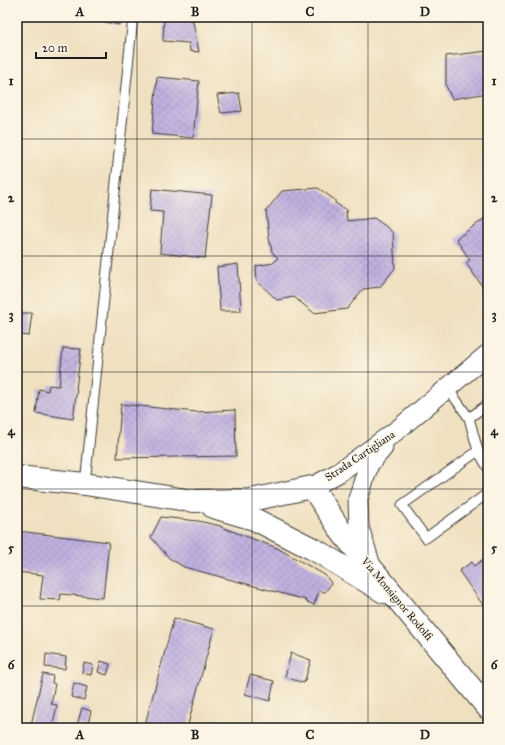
<svg xmlns="http://www.w3.org/2000/svg" width="505" height="745" font-family="'IM FELL Great Primer',serif">
  <style>
    .building { fill: url(#building-cross-hatch) }
    .lines { fill: none; stroke-linecap: round; stroke-linejoin: round }
    .service-casing { stroke: #3c3935; stroke-width: 11 }
    .minor-casing { stroke: #3c3935; stroke-width: 21 }
    .tertiary-casing { stroke: #3c3935; stroke-width: 24 }
    .service { stroke: #fff; stroke-width: 9 }
    .minor { stroke: #fff; stroke-width: 19 }
    .tertiary { stroke: #fff; stroke-width: 22 }
    .grid { fill: none; stroke: #1c1c1c; stroke-width: 1; stroke-opacity: 0.55 }
    .labels { text-anchor: middle; dominant-baseline: central; stroke-width: 3.5; stroke-linejoin: round; paint-order: stroke }
    .street-label { font-size: 11px; fill: #1c1c1c; stroke: #fcf5e5 }
    .neatline { fill: none; stroke: #1c1c1c; stroke-width: 1.5 }
    .grid-label { font-size: 13px; text-anchor: middle; font-weight: bold; fill: #1c1c1c }
  </style>
  <defs>
    <pattern id="building-cross-hatch" width="8" height="8" patternUnits="userSpaceOnUse"><rect width="8" height="8" fill="#c0b0e0"/><path d="M0 0l8 8M0 8l8-8" fill="none" stroke="#a497c0"/></pattern>
  </defs>
  <rect width="100%" height="100%" fill="#fcf5e5"/>
  <filter id="ink" filterUnits="userSpaceOnUse"><feTurbulence type="fractalNoise" baseFrequency=".025" numOctaves="2"/><feDisplacementMap in="SourceGraphic" scale="8" xChannelSelector="R" yChannelSelector="G"/><feConvolveMatrix kernelMatrix="1 2 1 2 8 2 1 2 1" color-interpolation-filters="sRGB"/></filter>
  <filter id="wash" filterUnits="userSpaceOnUse"><feTurbulence type="fractalNoise" baseFrequency=".012" numOctaves="4" result="noise"/><feDisplacementMap in="SourceGraphic" scale="16" xChannelSelector="R" yChannelSelector="G"/><feGaussianBlur stdDeviation="0.9" result="paint"/><feColorMatrix in="noise" values="0 0 0 0 0 0 0 0 0 0 0 0 0 0 0 0 0 1.4 0 .05"/><feComposite in="paint" operator="in"/></filter>
  <g filter="url(#wash)">
    <rect width="100%" height="100%" fill="#efe0c0"/>
    <g id="blocks">
      <g class="building">
        <path d="M81 17H120L119 25Z"/>
        <path d="M164 17H192L199 52 190 51 189 43 163 41Z"/>
        <path d="M488 51V93L452 99 446 86V56Z"/>
        <path d="M157 77 199 81 193 138 152 134Z"/>
        <path d="M239 93 242 111 221 113 217 95Z"/>
        <path d="M318 188 335 200V203L348 211H346L347 221 374 218 384 225 393 233 395 268 380 287 363 289 347 309 314 313 294 297 277 300 257 281 256 266 273 263 278 258 272 252 271 246H270L266 211 282 191Z"/>
        <path d="M152 189 212 195 205 258 160 253 163 212 150 211Z"/>
        <path d="M488 216V287L484 289 466 263 470 260 456 239Z"/>
        <path d="M238 264 241 311H220L217 267Z"/>
        <path d="M22 313H32L29 336 20 335Z"/>
        <path d="M63 348 81 349 76 389H77L73 419 36 413 39 389 48 391 49 385 59 386Z"/>
        <path d="M121 404 196 412 235 410 236 456 117 458Z"/>
        <path d="M161 517 198 521 221 526V527L277 548 325 575 331 583 329 587 325 592 319 591 314 605 305 601 306 600 184 567 169 558 151 537Z"/>
        <path d="M17 531 109 542 103 598 61 594 60 600 40 599 43 575 17 572Z"/>
        <path d="M488 556V602L483 605 459 571 472 562 474 566Z"/>
        <path d="M174 618 214 629 187 728H144Z"/>
        <path d="M291 653 311 660 304 683 285 677Z"/>
        <path d="M46 654 66 657 65 669 45 667Z"/>
        <path d="M101 661 110 664 107 675 98 672Z"/>
        <path d="M84 663 93 665 91 675 82 673Z"/>
        <path d="M43 674 53 676 52 683 55 684 51 704 57 705 52 728H43L31 725Z"/>
        <path d="M250 675 274 681 270 701 245 694Z"/>
        <path d="M74 683 87 687 84 700 71 697Z"/>
        <path d="M82 708 91 711 87 728 77 725Z"/>
        <path d="M212 722 233 728H210Z"/>
      </g>
    </g>
  </g>
  <g filter="url(#ink)">
    <use href="#blocks" fill-opacity="0" stroke="#3c3935" stroke-width="1"/>
    <g class="lines">
      <g class="service-casing">
        <g id="service">
          <path d="M447 387 469 418 478 451 488 468"/>
          <path d="M469 418 488 404"/>
          <path d="M478 451 402 505 426 538 488 493"/>
          <path d="M85 484 133 17"/>
        </g>
      </g>
      <g class="minor-casing">
        <g id="minor">
          <path d="M312 487 338 473 396 431 488 354"/>
          <path d="M371 566 359 527 358 499 369 464 383 448"/>
        </g>
      </g>
      <g class="tertiary-casing">
        <g id="tertiary">
          <path d="M17 477 85 484 193 501 251 500 312 487 343 534 488 708"/>
          <path d="M213 507 254 519 317 551 384 592"/>
        </g>
      </g>
      <use href="#service" class="service"/>
      <use href="#minor" class="minor"/>
      <use href="#tertiary" class="tertiary"/>
    </g>
  </g>
  <path class="grid" d="M137 17V728M252 17V728M368 17V728M17 139H488M17 256H488M17 372H488M17 489H488M17 606H488"/>
  <g class="labels">
    <g class="street-label">
      <text transform="translate(360 456) rotate(-34)">Strada Cartigliana</text>
      <text transform="translate(397 599) rotate(50)">Via Monsignor Rodolfi</text>
    </g>
  </g>
  <rect width="505" height="745" fill="none" stroke="#fcf5e5" stroke-width="44"/>
  <path d="M36 52v6h70v-6" fill="none" stroke="#1c1c1c" stroke-width="2"/>
  <text x="42" y="52" font-size="12" fill="#1c1c1c" stroke="#fcf5e5" stroke-width="3" paint-order="stroke">20 m</text>
  <rect x="22" y="22" width="461" height="701" class="neatline"/>
  <g class="grid-label">
    <text x="80" y="16">A</text>
    <text x="195" y="16">B</text>
    <text x="310" y="16">C</text>
    <text x="425" y="16">D</text>
    <text x="11" y="85">1</text>
    <text x="494" y="85">1</text>
    <text x="11" y="202">2</text>
    <text x="494" y="202">2</text>
    <text x="11" y="319">3</text>
    <text x="494" y="319">3</text>
    <text x="11" y="435">4</text>
    <text x="494" y="435">4</text>
    <text x="11" y="552">5</text>
    <text x="494" y="552">5</text>
    <text x="11" y="669">6</text>
    <text x="494" y="669">6</text>
    <text x="80" y="739">A</text>
    <text x="195" y="739">B</text>
    <text x="310" y="739">C</text>
    <text x="425" y="739">D</text>
  </g>
</svg>
